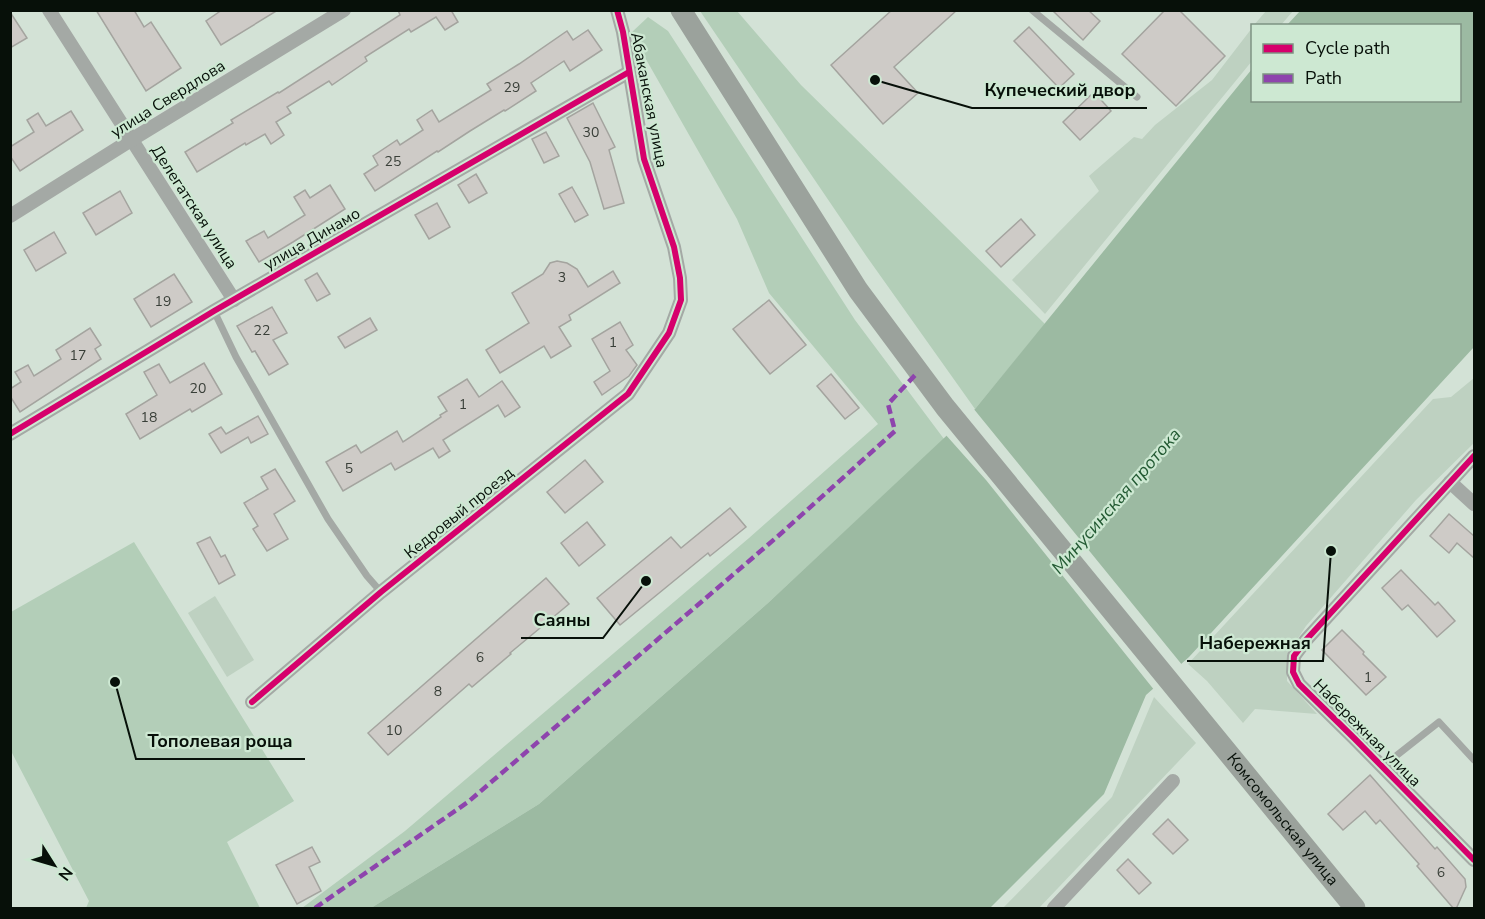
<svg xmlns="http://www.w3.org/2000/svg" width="1485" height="919" font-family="'Nunito Sans',sans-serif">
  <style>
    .green { fill: #bed1c1 }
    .forest { fill: #b3ceb8 }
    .water { fill: #9cbaa2 }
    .pier { fill: #d3e2d6 }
    .building { fill: #cecbc7; stroke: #a4a49f; stroke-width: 1.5 }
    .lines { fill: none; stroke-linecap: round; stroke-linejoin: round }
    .lane { stroke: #a4a9a5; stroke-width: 7 }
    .street { stroke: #a4a9a5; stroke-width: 14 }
    .primary { stroke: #9ba29c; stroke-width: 21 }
    .quiet { stroke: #8e44ad; stroke-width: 4.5; stroke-dasharray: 9 4.5; stroke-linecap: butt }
    .cycleway-casing { stroke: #cde8d2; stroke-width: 10 }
    .cycleway { stroke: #d6006c; stroke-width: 6 }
    .labels { text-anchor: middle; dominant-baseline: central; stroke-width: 4.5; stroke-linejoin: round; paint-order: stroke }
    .number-label { font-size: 14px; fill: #393f38 }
    .street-label { font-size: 16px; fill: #071009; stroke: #cde8d2 }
    .water-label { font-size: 18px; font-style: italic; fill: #235a33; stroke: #cde8d2 }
    .leader { fill: none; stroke: #071009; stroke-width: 2 }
    .callout-dot { fill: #071009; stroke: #cde8d2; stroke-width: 2 }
    .callout-label { font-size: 18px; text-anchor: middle; font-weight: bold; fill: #071009; stroke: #cde8d2; stroke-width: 4.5; stroke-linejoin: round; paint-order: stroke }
  </style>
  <rect width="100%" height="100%" fill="#d3e2d6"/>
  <g class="green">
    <path d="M1266 11V10L1293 11 1281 25H1254Z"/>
    <path d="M1252 28V61L1045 314 1012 280 1099 191 1089 176 1134 137 1142 139 1155 125 1212 80Z"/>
    <path d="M1474 378V443L1416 500 1306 626 1287 655V681L1317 714 1255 709 1243 723 1207 681 1188 664 1433 399 1451 397Z"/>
    <path d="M215 596 254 660 227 677 188 613Z"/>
    <path d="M1154 697 1196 743 1039 908H1003L1112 797Z"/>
  </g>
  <g class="forest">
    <path d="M700 11H737L801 85 1045 324 975 409 867 257Z"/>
    <path d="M648 17 668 31 855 320 944 439 768 603 539 804 371 908H302L405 831 749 538 878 424 769 293 737 219 631 33Z"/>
    <path d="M134 542 294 801 227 842 260 908H86L89 901 11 751V612Z"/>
  </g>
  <path class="water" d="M1300 11H1474V347L1189 657 1146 695 1104 794 990 908H371L539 804 768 603 975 409 1252 69V100H1460V26L1287 25Z"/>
  <path class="pier" d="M973 408 1183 666 1155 691 986 480 945 434Z"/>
  <g class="building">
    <path d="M96 10H134L144 27 151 22 181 68 146 91Z"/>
    <path d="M222 10H278L221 45 206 21Z"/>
    <path d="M398 10H451L458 22 445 30 436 17 411 32 409 29 365 57 367 61 332 85 329 81 287 107 291 113 276 122 284 135 271 144 265 134 246 145 245 143 197 172 185 152 233 123 231 120 278 92 279 93 400 15Z"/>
    <path d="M892 10H957L894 67 918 93 883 124 831 65Z"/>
    <path d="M1052 10H1088L1100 21 1083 40Z"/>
    <path d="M1165 10H1179L1225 56 1176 106 1122 54Z"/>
    <path d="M10 12 27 38 10 48Z"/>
    <path d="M1029 27 1074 74 1059 88 1014 41Z"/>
    <path d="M588 30 602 50 570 71 564 61 531 83 536 91 505 111 504 110 470 131 438 152 437 151 375 191 364 174 378 165 373 156 397 140 400 145 423 130 417 120 432 110 439 122 491 90 487 84 519 64 567 31 573 40Z"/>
    <path d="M1094 92 1111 111 1080 140 1063 122Z"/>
    <path d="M593 103 615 147 609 150 624 203 604 209 590 162 567 118Z"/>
    <path d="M71 111 83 130 20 171 10 156V147L34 132 27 120 38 113 46 126Z"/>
    <path d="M546 132 559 156 544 163 532 139Z"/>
    <path d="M476 174 487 193 469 203 458 185Z"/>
    <path d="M330 185 345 209 293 242 259 262 246 241 264 231 268 238 305 215 294 197 305 190 310 198Z"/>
    <path d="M572 187 588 215 575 222 559 194Z"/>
    <path d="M120 191 132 213 96 235 83 213Z"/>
    <path d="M437 203 450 227 429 239 415 215Z"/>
    <path d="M1021 219 1035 235 1001 267 986 251Z"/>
    <path d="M54 232 66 253 36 271 24 250Z"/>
    <path d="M557 261 567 263 577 269 588 287 613 271 620 283 569 315 571 320 559 327 571 346 551 358 544 346 500 373 486 350 529 323 512 293 543 274 550 263Z"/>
    <path d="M317 273 330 294 317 301 305 280Z"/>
    <path d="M174 274 192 302 151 327 134 299Z"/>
    <path d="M769 300 806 345 770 374 733 329Z"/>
    <path d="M272 307 287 333 273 340 288 364 269 375 255 351 252 352 237 326Z"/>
    <path d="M370 318 377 330 345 348 338 337Z"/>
    <path d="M620 322 633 345 626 350 637 365 629 376 602 395 594 382 610 371 592 339Z"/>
    <path d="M90 328 101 345 95 349 101 359 20 412 10 396V389L21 382 15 372 28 365 34 376 61 359 56 350Z"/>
    <path d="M204 363 222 394 192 412 190 409 140 439 126 414 157 395 144 372 159 364 170 383Z"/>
    <path d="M831 374 859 408 845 419 817 386Z"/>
    <path d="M467 379 479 397 502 381 520 407 505 417 498 405 443 440 450 451 439 458 433 448 395 470 391 463 343 491 326 462 356 445 361 453 397 431 403 442 441 417 440 415 447 411 438 397Z"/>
    <path d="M258 416 268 434 251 443 248 437 221 453 209 434 221 427 226 434Z"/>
    <path d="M585 460 603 482 565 513 547 492Z"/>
    <path d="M275 469 295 501 274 514 288 539 267 551 253 529 258 526 244 503 268 489 261 477Z"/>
    <path d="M730 508 746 527 710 556 708 553 620 625 597 598 671 537 681 548Z"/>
    <path d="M1449 514 1474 536V558L1457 543 1449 553 1430 536Z"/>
    <path d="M587 522 605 545 579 566 561 543Z"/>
    <path d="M210 537 221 557 225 555 235 575 219 584 197 543Z"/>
    <path d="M1401 570 1435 605 1438 602 1455 621 1437 637 1408 605 1402 610 1382 588Z"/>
    <path d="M546 578 569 604 510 653 511 654 472 687 469 684 388 755 368 733Z"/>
    <path d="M1342 630 1364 652 1363 654 1386 677 1366 695 1322 650Z"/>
    <path d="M1370 775 1435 849 1437 847 1465 879 1466 887 1456 909H1454L1417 866 1419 864 1380 820 1376 824 1365 811 1343 830 1328 814Z"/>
    <path d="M1168 819 1188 840 1173 854 1153 834Z"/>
    <path d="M312 847 320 862 309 867 321 891 297 904 276 865Z"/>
    <path d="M1128 859 1151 883 1139 894 1117 870Z"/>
  </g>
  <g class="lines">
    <g class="lane">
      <path d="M1032 10 1137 97"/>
      <path d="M214 311 236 357 328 519 367 576 381 592"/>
      <path d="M1382 767 1439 722 1474 760"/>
    </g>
    <g class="street">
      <path d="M49 10 234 300"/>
      <path d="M10 216 131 140 344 10"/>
      <path d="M10 434 214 311 629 72"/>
      <path d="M1474 456 1306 640 1294 656 1293 672 1299 684 1354 738 1474 860"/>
      <path d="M1450 482 1474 504"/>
      <path d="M252 702 381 592 628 394 669 333 681 300 680 278 674 247 644 159 623 32 617 10"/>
      <path d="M1054 908 1173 781"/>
    </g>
    <path class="primary" id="s1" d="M681 10 858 290 945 407 1355 908"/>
    <path class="quiet" d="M315 908 468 802 777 537 895 431 888 404 918 372"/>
    <g class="cycleway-casing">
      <g id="cycleway">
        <path d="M10 434 214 311 629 72"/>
        <path d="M1474 456 1306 640 1294 656 1293 672 1299 684 1354 738 1474 860"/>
        <path d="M252 702 381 592 628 394 669 333 681 300 680 278 674 247 644 159 623 32 617 10"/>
      </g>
    </g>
    <use href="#cycleway" class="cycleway"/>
  </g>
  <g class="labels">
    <g class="number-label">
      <text x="512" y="87">29</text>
      <text x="591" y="132">30</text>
      <text x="393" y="161">25</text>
      <text x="562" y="277">3</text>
      <text x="163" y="301">19</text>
      <text x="262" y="330">22</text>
      <text x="613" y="342">1</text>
      <text x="78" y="355">17</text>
      <text x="198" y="388">20</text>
      <text x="463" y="404">1</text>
      <text x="149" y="417">18</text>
      <text x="349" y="468">5</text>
      <text x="480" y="657">6</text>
      <text x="1368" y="677">1</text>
      <text x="438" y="691">8</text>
      <text x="394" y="730">10</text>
      <text x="1441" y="872">6</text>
    </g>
    <g class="street-label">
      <text transform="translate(168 99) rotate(-32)">улица Свердлова</text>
      <text transform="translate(649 100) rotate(79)">Абаканская улица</text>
      <text transform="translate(194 207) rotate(57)">Делегатская улица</text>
      <text transform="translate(312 239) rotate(-30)">улица Динамо</text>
      <text transform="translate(459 513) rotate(-39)">Кедровый проезд</text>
      <text transform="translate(1367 733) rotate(45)">Набережная улица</text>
      <text stroke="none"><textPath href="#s1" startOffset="1010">Комсомольская улица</textPath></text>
    </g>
    <g class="water-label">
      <text transform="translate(1116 501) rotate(-49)">Минусинская протока</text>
    </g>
  </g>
  <path class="leader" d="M875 80L972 108H1147M646 581L603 638H521M1331 551L1323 661H1187M115 682L136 759H305"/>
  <g class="callout-dot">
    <circle cx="875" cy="80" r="6"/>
    <circle cx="646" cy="581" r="6"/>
    <circle cx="1331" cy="551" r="6"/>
    <circle cx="115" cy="682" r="6"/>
  </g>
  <g class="callout-label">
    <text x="1060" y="96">Купеческий двор</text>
    <text x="562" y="626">Саяны</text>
    <text x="1255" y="649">Набережная</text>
    <text x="220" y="747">Тополевая роща</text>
  </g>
  <rect width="1485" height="919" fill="none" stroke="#071009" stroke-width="24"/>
  <rect x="1251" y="24" width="210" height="78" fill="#cde8d2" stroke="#7e9282" stroke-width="1.5"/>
  <rect x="1263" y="44" width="30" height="9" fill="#d6006c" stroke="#7e9282" stroke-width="1.5"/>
  <text x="1305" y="54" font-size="18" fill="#071009">Cycle path</text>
  <rect x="1263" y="74" width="30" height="9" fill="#8e44ad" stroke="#7e9282" stroke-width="1.5"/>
  <text x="1305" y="84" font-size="18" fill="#071009">Path</text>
  <g transform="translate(54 865) rotate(127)" stroke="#cde8d2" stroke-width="4.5" paint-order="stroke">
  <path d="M0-4.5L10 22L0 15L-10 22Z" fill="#071009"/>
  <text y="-9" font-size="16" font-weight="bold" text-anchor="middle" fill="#071009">N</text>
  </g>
</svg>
